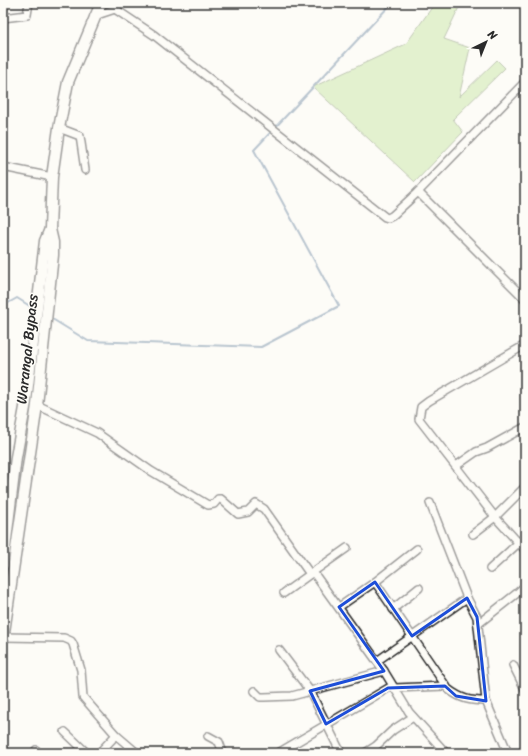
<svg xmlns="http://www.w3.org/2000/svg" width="528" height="756" font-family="Sriracha,sans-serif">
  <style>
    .green { fill: #c3e59e; stroke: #778864 }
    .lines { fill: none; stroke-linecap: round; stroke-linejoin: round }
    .stream { stroke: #67849e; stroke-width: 2 }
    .street-casing { stroke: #2b2b2b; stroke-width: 10 }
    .secondary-casing { stroke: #2b2b2b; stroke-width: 13 }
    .street { stroke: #fdfcf7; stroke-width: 7 }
    .secondary { stroke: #fdfcf7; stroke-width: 10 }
    .marked { fill: none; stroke: #1d4ed8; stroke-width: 3; stroke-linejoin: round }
    .labels { text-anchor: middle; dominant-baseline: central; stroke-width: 3; stroke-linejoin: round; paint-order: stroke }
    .street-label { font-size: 15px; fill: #2b2b2b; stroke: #fdfcf7 }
  </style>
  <rect width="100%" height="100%" fill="#fdfcf7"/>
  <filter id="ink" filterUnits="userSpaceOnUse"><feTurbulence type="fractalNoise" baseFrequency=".025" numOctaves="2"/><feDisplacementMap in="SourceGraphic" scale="8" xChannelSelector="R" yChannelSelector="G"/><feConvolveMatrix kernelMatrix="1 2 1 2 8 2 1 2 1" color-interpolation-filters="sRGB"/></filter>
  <g filter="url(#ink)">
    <path class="green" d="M435 3H461L444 39 470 48 459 97 497 60 505 68 453 119 463 132 415 182 313 87 406 44Z"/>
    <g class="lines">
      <g class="stream">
        <path d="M3 306 17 298 33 308"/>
        <path d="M49 317 88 341 261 347 339 306 254 150 392 3"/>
      </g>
      <g class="street-casing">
        <g id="street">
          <path d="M115 9 154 35 385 217 388 218 392 216 418 192 525 82"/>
          <path d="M94 16 115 9 121 3"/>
          <path d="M3 18 27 15 29 3"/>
          <path d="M59 128 80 136 85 170"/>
          <path d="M3 167 52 177"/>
          <path d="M418 192 525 299"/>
          <path d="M525 345 429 401 421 407 419 419 495 517 525 550"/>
          <path d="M37 405 97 433 151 471 208 505 214 504 218 499H221L238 514 248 512 256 504 264 509 310 574"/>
          <path d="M456 466 476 452 487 448 525 427"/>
          <path d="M430 503 467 598 477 617 486 701 508 753"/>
          <path d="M473 534 495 517 525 487"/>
          <path d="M347 548 313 572 384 671 409 712 446 753"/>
          <path d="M490 569 525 537"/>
          <path d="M375 582 417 549"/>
          <path d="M284 593 313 572"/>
          <path d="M339 607 375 582 448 689C461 699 470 701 486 701"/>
          <path d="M393 609 419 588"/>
          <path d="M478 624 516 594 525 586"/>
          <path d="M3 637 64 638 71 641 73 644 81 670 83 697 116 735 99 753"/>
          <path d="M279 650 310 691 341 753"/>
          <path d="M377 661 467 598"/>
          <path d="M513 665 525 689"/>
          <path d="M394 688 446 686"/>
          <path d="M254 691 260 697H264L292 696 384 671"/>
          <path d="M65 732 87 753"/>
          <path d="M116 735 137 753"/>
          <path d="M208 736 219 742 223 753"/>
          <path d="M36 750 39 753"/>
          <path d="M278 753 392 686"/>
          <path d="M365 753 376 746 393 730 413 717"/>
        </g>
      </g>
      <g class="secondary-casing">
        <g id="secondary">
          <path d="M3 565 16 457 26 402 45 241 50 229"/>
          <path d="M3 639 37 405 53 255V242L50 229 52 177 59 128 68 82 101 3"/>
        </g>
      </g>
      <use href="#street" class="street"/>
      <use href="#secondary" class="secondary"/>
    </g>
  </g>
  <path d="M0 0H528V756H0ZM375 582 412 636 467 598 477 617 486 701 456 696 445 686 388 688 326 724 310 691 384 671 339 607Z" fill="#fdfcf7" fill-opacity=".55" fill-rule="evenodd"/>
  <path class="marked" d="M375 582 412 636 467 598 477 617 486 701 456 696 445 686 388 688 326 724 310 691 384 671 339 607Z"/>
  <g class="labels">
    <g class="street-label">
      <text transform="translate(27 349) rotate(-84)">Warangal Bypass</text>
    </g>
  </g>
  <rect width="528" height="756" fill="none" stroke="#fdfcf7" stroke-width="16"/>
  <rect x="8" y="8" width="512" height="740" fill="none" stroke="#2b2b2b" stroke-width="1.5" filter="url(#ink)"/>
  <g transform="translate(486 42) rotate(43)" stroke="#fdfcf7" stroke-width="3" paint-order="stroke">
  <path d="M0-3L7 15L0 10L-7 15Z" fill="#2b2b2b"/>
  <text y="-6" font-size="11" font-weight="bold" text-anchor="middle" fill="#2b2b2b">N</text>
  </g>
</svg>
